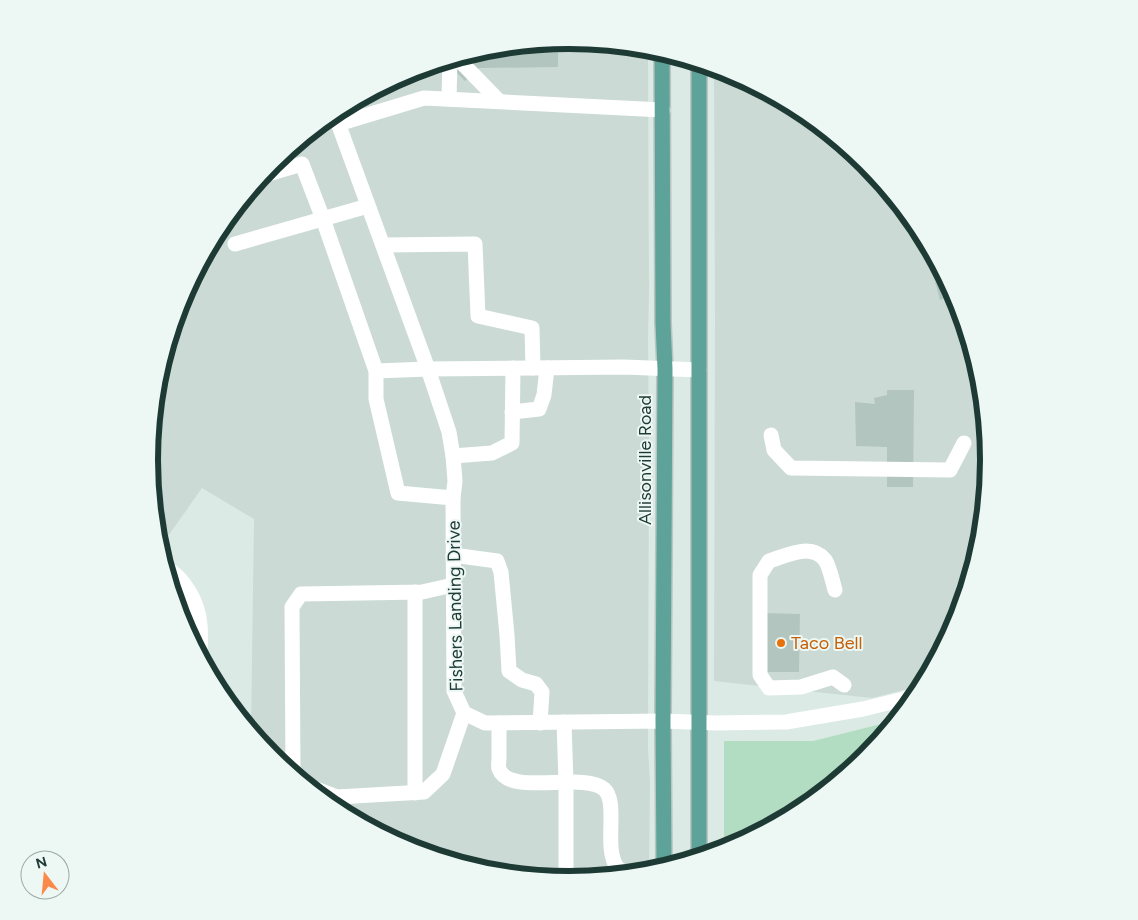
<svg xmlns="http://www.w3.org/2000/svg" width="1138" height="920" font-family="Figtree,sans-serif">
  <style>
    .built { fill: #cbdad4 }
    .green { fill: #b3ddc3 }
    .building { fill: #b2c5bf }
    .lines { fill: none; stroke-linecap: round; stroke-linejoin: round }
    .major-casing { stroke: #bcc4c2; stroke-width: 18 }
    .minor { stroke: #fff; stroke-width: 15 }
    .major { stroke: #5ea399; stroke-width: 15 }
    .food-dot { fill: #e8710a; stroke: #edf7f3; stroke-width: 2 }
    .labels { text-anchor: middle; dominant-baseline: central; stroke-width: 4; stroke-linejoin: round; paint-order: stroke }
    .street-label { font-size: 18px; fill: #1e3a35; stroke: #edf7f3 }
    .food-label { font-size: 18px; fill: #c56008; stroke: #edf7f3; text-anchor: start }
    .rim { fill: none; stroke: #1e3a35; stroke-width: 6 }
  </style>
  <rect width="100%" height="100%" fill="#dceae5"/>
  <g class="built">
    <path d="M569 40 648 48 649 295 648 338 649 439 648 748 650 782 649 872 569 880 487 872 408 848 335 809 272 757 251 731 254 519 202 488 166 539 157 537 149 460 157 378 181 299 220 226 272 163 336 111 409 72 487 48Z"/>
    <path d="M714 67 730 72 803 111 866 163 918 227 957 300 981 378 989 460 981 542 957 621 923 685 872 698 714 681 715 319Z"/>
  </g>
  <path class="green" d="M897 720 866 757 802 809 729 848 724 850V741H813Z"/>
  <g class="building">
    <path d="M558 41V67L479 68 465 81 454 70 466 55 487 48Z"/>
    <path d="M922 233 955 295 940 300Z"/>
    <path d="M887 390H914L913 487H887V447L856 446 855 402 875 404 874 398 887 395Z"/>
    <path d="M763 613 800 614 799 672H763Z"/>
  </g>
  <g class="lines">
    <g class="major-casing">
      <g id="major">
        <path d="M662 52 663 323 665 369 663 721 664 868"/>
        <path d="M699 63V857"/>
      </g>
    </g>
    <g class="minor">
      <path d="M460 56V61L499 101"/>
      <path d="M449 99 450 59"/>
      <path d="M334 112 428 369 449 432 453 456 455 481 453 498 454 691 464 713 485 723 663 721 716 723 786 722 863 709 916 696"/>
      <path d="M338 124 424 98 663 110"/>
      <path d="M261 176 302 164 323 219 376 371V399L398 493 453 498"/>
      <path d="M235 244 368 206"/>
      <path d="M383 245 475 244 478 316 532 328 533 368"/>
      <path d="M376 371 428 369 624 367 699 370"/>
      <path d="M512 412 539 409 544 395 547 368"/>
      <path d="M771 435 774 450 791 468 950 470 964 443"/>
      <path d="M453 456 492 453 512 443 513 368"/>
      <path d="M453 555 497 561 501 572 507 635 509 671 522 680 536 684 542 692 540 723"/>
      <path d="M164 566C185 579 198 601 200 625 201 635 200 646 200 656"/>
      <path d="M453 585 422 592 301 594 292 607 293 770 311 787 337 797 424 792 443 774 464 713"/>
      <path d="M835 590C833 583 829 565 825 560 811 542 786 556 769 561L760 575V675L769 688 801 687 833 677 844 685"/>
      <path d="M415 592V793"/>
      <path d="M564 722 566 783V877L567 880"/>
      <path d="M499 723C499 735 499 746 499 758 499 761 498 766 499 769 509 797 583 771 604 789 619 802 603 848 617 867 619 870 623 872 626 874"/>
    </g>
    <use href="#major" class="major"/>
  </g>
  <circle class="food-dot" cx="781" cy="643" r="5"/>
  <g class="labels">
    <g class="street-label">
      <text transform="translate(645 460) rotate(-90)">Allisonville Road</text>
      <text transform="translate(455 606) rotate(-91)">Fishers Landing Drive</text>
    </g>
    <g class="food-label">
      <text x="791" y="643">Taco Bell</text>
    </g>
  </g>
  <path d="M0 0H1138V920H0ZM158 460a411 411 0 1 1 822 0a411 411 0 1 1-822 0Z" fill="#edf7f3" fill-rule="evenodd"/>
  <path class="rim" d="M158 460a411 411 0 1 1 822 0a411 411 0 1 1-822 0Z"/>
  <g transform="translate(45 875) rotate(344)"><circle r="24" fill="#edf7f3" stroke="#9aaba7"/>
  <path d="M0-4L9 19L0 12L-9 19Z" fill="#fb8949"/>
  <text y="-8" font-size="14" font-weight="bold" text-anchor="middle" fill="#1e3a35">N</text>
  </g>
</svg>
